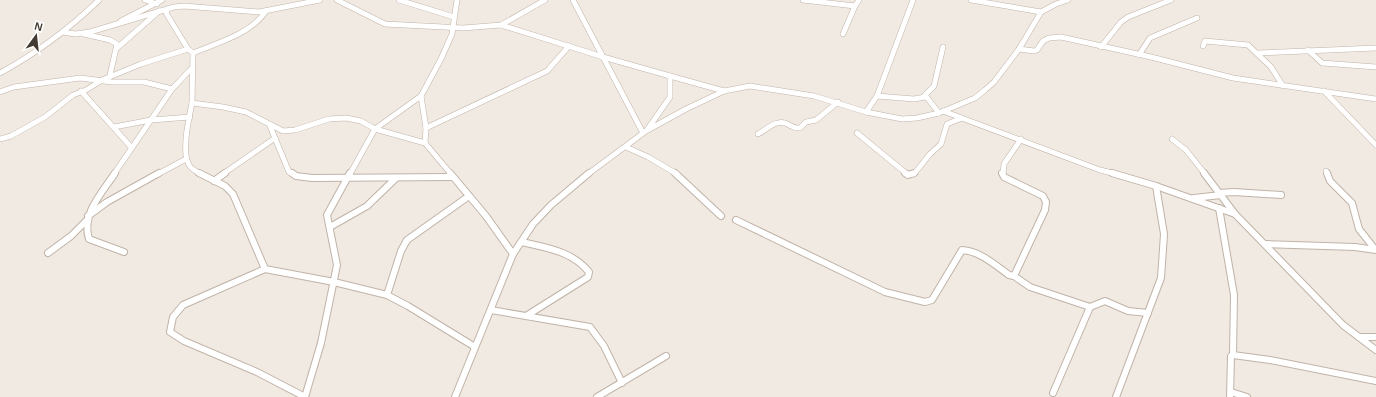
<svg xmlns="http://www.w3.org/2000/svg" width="1376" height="397" font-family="Helvetica,sans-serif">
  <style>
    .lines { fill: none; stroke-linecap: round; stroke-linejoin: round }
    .minor-far1-casing { stroke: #c0b3a8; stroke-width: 6 }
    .minor-casing { stroke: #c0b3a8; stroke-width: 8 }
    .minor-far1 { stroke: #fff; stroke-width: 5 }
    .minor { stroke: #fff; stroke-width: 6 }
  </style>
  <rect width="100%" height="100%" fill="#f1eae2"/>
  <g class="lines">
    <g class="minor-far1-casing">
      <g id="minor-far1">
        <path d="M145 0 157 4"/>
        <path d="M337 0 385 24 463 28 501 25 545 0"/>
        <path d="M399 0 454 17"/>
        <path d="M573 0 603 57 670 76V97L647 130"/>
        <path d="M803 0 855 6 859 0"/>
        <path d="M971 0 1041 12"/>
        <path d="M168 9 166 13 188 49 193 53 192 103 223 107 246 112 283 131 295 130 329 119 346 118 361 121 375 129 425 143"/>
        <path d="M121 21 162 0"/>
        <path d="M501 25 603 57 643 133"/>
        <path d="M63 32 75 34 90 32 174 7 184 6 259 12 320 0"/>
        <path d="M84 34 110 40 117 44 110 75"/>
        <path d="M843 34 855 6"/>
        <path d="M1203 46 1205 41 1248 45 1271 67 1283 86"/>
        <path d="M1101 47 1121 22 1128 17 1171 0"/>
        <path d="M117 48 159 11"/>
        <path d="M1019 49 1034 51 1037 50 1043 41 1049 38 1061 37 1151 57 1233 78 1376 99"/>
        <path d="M1308 50 1322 63 1376 67"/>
        <path d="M193 53C217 43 251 34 266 11"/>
        <path d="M1258 53 1376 48"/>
        <path d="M1139 55 1150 38 1197 18"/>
        <path d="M0 73C37 53 69 29 99 0"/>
        <path d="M670 76 724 91"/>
        <path d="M81 91 131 147"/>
        <path d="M1324 91 1376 145"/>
        <path d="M0 92 14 87 80 78 112 82H144L172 89"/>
        <path d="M877 96 914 99 925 97"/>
        <path d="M192 103C189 118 181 152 189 165 192 170 197 172 201 174"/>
        <path d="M943 111 1100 170 1116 174"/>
        <path d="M866 112 877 96 913 0"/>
        <path d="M939 113 925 95 934 86 943 47"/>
        <path d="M270 126 289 172 293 174"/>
        <path d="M114 127 151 120 190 117"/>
        <path d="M426 128 547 71 569 46"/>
        <path d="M857 133 907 174"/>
        <path d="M758 134C766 130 775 120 785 123 791 125 793 129 800 128L806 122 816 120 838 102"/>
        <path d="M0 139 11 136 45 117 73 95 86 90 102 80 141 64 188 49"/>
        <path d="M1172 139 1186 150 1205 174"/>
        <path d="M626 147 648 157 677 174"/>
        <path d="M1326 171 1327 174"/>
        <path d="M114 174 172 89 193 67"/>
        <path d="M158 174 186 159"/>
        <path d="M223 174 275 138"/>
        <path d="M350 174 375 129 421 96"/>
        <path d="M451 174 425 143 426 128 421 96 441 59 452 34 457 0"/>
        <path d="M588 174 646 131 686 109 724 91 750 86 814 96 866 112 902 119 917 118 939 113 975 98 985 90 994 82 1019 49 1041 12 1056 4 1068 0"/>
        <path d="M911 174H914L930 154 941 144 947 124 962 118"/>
        <path d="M1003 174 1004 164 1021 139"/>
      </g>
    </g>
    <g class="minor-casing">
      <g id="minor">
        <path d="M115 173C102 193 81 214 89 239L124 252"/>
        <path d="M199 173 225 186 233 194 265 269 334 282 387 295 408 306 475 347"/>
        <path d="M292 173 296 176 312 178 452 177"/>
        <path d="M450 173 486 216 513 254"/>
        <path d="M675 173 721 216"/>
        <path d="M905 173 908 175 914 173"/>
        <path d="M1112 173 1156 186 1235 214 1343 325 1376 350"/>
        <path d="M1204 173 1235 214"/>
        <path d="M1327 173 1330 181 1352 203 1359 229 1374 248 1372 249"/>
        <path d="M214 181 225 173"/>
        <path d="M1219 193 1234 192 1281 195"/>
        <path d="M1194 198 1221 195"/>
        <path d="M1219 208 1234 295 1233 355"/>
        <path d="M88 216 107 202 159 173"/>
        <path d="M736 220 885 292 925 302 932 300 962 250C980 251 995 265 1009 275L1014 276 1045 210 1046 202 1043 196 1004 177 1002 173"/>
        <path d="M330 227 367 206 396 178"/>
        <path d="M522 242C547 248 572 251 589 272L588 277 526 316"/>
        <path d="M1266 244 1355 247 1376 250"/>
        <path d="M48 253 71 236 87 220"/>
        <path d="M265 269 183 305 173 317 170 332 184 341 257 372 305 397"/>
        <path d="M1014 276 1030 287 1090 307 1105 301 1128 311 1148 313"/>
        <path d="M387 295 401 251 407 240 469 196"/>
        <path d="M491 310 590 327 604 346 622 383"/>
        <path d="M1359 337H1376"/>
        <path d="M1231 392 1247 397"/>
        <path d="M1053 393 1090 307"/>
        <path d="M305 397 321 343 337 265 327 215 350 173"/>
        <path d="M455 397 513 254 533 224 551 205 589 173"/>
        <path d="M597 397 666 356"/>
        <path d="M1116 397 1161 278 1164 234 1156 186"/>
        <path d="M1230 397 1231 356 1233 355 1270 360 1376 381"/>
      </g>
    </g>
    <use href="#minor-far1" class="minor-far1"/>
    <use href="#minor" class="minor"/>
  </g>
  <g transform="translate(36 36) rotate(15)" stroke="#ffffff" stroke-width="3" paint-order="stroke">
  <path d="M0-3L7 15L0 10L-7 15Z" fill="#433a33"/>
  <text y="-6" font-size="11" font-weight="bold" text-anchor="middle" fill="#433a33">N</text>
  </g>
</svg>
